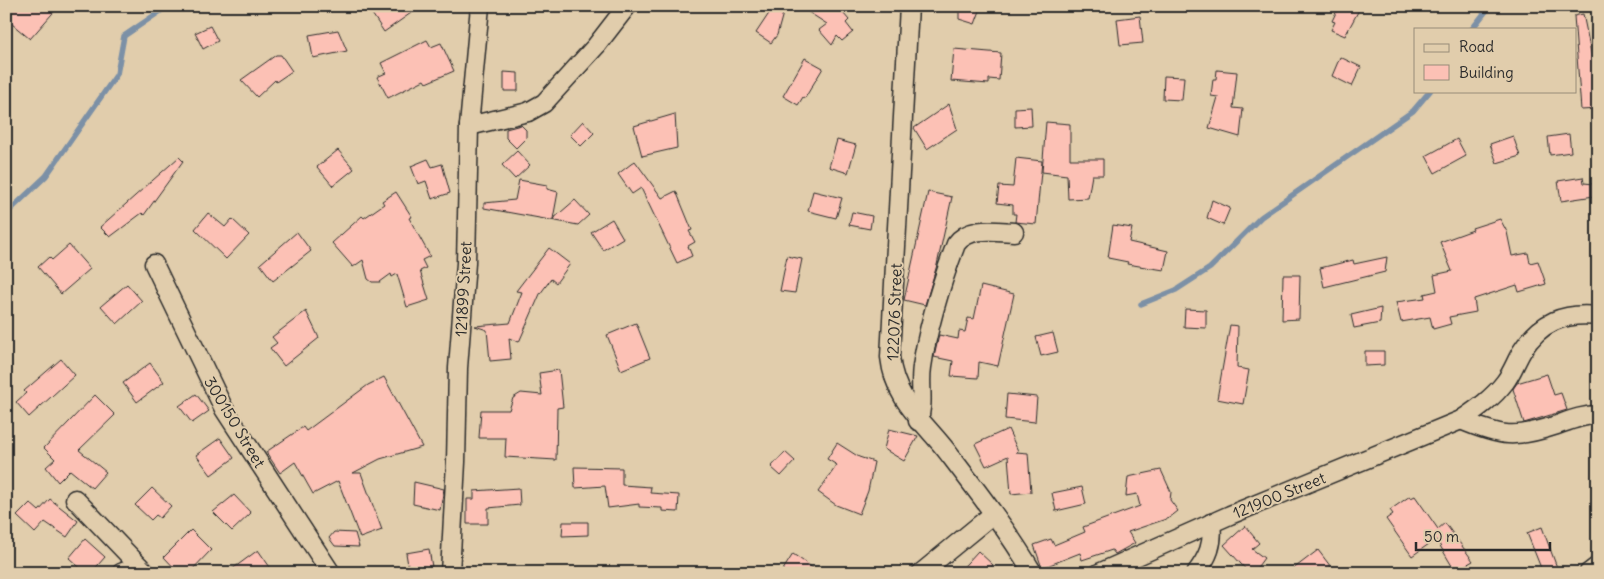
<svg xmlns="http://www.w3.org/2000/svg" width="1604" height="579" font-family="Delius,sans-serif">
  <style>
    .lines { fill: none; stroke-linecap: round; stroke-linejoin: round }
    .stream { stroke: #7b90a6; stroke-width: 5.5 }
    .building { fill: #fcc1b5; stroke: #2b2b2b }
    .service-casing { stroke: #2b2b2b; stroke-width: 12 }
    .minor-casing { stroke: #2b2b2b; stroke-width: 21 }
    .service { stroke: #e1cdac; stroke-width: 9 }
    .minor { stroke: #e1cdac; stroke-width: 18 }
    .labels { text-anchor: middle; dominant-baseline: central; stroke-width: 4; stroke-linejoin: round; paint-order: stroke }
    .street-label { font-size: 16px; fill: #2b2b2b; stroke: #e1cdac }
  </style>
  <rect width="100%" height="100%" fill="#e1cdac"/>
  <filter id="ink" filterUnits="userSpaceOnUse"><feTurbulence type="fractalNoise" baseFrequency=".02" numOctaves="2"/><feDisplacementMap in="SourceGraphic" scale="10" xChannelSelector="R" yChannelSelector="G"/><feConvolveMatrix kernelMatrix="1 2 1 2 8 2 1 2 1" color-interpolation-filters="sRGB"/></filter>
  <g filter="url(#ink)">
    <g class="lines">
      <g class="stream">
        <path d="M1472 29 1490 6"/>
        <path d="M6 214 46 176 117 74 124 36 168 6"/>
        <path d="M1141 304 1176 290 1210 268 1261 217 1413 111 1430 91"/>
      </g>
    </g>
    <g class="building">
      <path d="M6 6H59L30 39 6 19Z"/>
      <path d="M367 6H421L384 32Z"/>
      <path d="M774 6H785L777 35 771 43 756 33Z"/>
      <path d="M799 6H837L849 20 846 23 853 32 842 41 837 36 832 45 819 30 827 24Z"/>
      <path d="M1339 6H1361L1345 36 1331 30 1335 22 1332 21Z"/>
      <path d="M959 7 981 8 975 24 959 19Z"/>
      <path d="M1583 14 1594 67H1597L1598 109 1581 110 1574 16Z"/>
      <path d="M1140 16 1143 43 1120 45 1117 19Z"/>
      <path d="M210 26 218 41 203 49 195 33Z"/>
      <path d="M338 30 347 51 313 58 309 35Z"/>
      <path d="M427 40 431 47 441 43 454 71 426 83 424 80 388 98 377 77 386 73 381 63Z"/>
      <path d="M954 49 1001 53 999 80 989 79V84L951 81Z"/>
      <path d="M276 55H281L292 71 276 82 275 80 257 97 241 80Z"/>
      <path d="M1340 57 1361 67 1352 86 1332 76Z"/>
      <path d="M805 58 823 68 805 98 803 97 798 105 783 96Z"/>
      <path d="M1217 70 1237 72 1233 108 1243 109 1240 137 1209 128 1218 97 1211 96 1213 79H1216Z"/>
      <path d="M504 72 518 73V91H504Z"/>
      <path d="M1164 76 1184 77 1182 100 1163 99Z"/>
      <path d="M949 104 957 129 927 149 914 128Z"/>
      <path d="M1031 107 1032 126 1015 127V108Z"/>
      <path d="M675 114 677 148 642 156 634 126Z"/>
      <path d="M583 121 594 133 581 146 570 135Z"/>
      <path d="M1046 122 1070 124V159H1103V175H1092L1088 198 1068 199 1067 175 1042 172Z"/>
      <path d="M521 125 526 130V138L516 148 506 138V129Z"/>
      <path d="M1569 134 1571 152 1550 155 1548 137Z"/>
      <path d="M1513 136 1520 156 1497 163 1490 144Z"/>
      <path d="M1457 139 1466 156 1435 173 1426 156Z"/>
      <path d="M837 140 856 145 848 173 829 167Z"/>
      <path d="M338 150 354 169 333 186 317 167Z"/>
      <path d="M517 151 530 165 515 179 502 165Z"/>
      <path d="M179 157 183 161 144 215 142 213 110 237 100 227Z"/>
      <path d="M1016 158 1042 161 1036 224 1015 222 1016 214H1013V205L997 203 999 186 1013 187Z"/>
      <path d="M428 159 432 167 442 164 450 193 432 199 426 181 418 184 411 166Z"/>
      <path d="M635 161 662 198 676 191 692 230 689 231 695 242 688 246 692 256 677 263 641 188 632 194 618 174Z"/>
      <path d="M1583 177 1584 183 1594 184V196L1561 201 1558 181Z"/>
      <path d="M519 180 547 185V189L558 192 553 219 575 200 589 215 578 225 484 208V203L515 200Z"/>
      <path d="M813 191 842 198 836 218 808 211Z"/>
      <path d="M396 192 412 217 409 218 430 256 422 260 426 268 420 271 429 300 407 307 397 274 392 277 391 274 380 282H372L368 279 363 260 353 267 332 243 362 216 364 218 384 204 382 201Z"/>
      <path d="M928 192 952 197 937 265 925 305 904 300Z"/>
      <path d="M1212 200 1230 208 1223 225 1207 218Z"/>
      <path d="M852 212 872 216 870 229 849 225Z"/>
      <path d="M208 213 225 227 232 219 249 235 226 259 195 229Z"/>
      <path d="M612 219 623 238 603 250 591 232Z"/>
      <path d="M1500 219 1507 232 1512 256 1528 253 1530 263 1538 261 1546 284 1519 292 1517 285 1474 299 1476 312 1449 317 1451 324 1433 329 1430 317 1401 322 1396 302 1425 298 1424 294 1437 291 1434 275 1452 271 1440 242 1473 230 1472 228Z"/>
      <path d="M1113 225 1132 228 1129 242 1168 251 1164 270 1127 264 1128 262 1108 258Z"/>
      <path d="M297 232 311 251 273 281 260 264Z"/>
      <path d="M69 245 90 269 61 294 38 267 49 257 52 260Z"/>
      <path d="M549 248 570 264 556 283 551 279 540 294 519 342 509 338 511 359 490 361 487 330 475 326 510 323 522 292 516 291Z"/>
      <path d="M787 256 802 259 795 293 780 291Z"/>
      <path d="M1387 257 1385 272 1324 287 1320 268 1353 260 1354 264Z"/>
      <path d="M1283 275H1300L1299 319 1282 320Z"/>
      <path d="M127 284 142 301 117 324 101 306Z"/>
      <path d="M981 286 1014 294 998 366 979 362 978 378 951 376 953 361 934 357 939 335 958 339 959 331 965 332 968 318 974 319Z"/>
      <path d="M1381 308 1380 323 1354 328 1351 315Z"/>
      <path d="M1185 309 1206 310V328L1184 327Z"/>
      <path d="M306 311 319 338 284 366 270 348 277 343 272 337Z"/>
      <path d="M636 323 650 358 621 370 607 335Z"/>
      <path d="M1230 325 1238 326 1237 368 1249 370 1243 404 1217 399Z"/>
      <path d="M1053 333 1058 352 1041 356 1036 337Z"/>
      <path d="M1365 351H1384V365L1365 366Z"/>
      <path d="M61 359 75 375 29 417 16 402 26 393 24 391Z"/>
      <path d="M150 363 164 382 137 402 123 383Z"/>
      <path d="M559 370 563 407 557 408 556 460 505 457 506 438H479L481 410H509L513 398 521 393 542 395 539 373Z"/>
      <path d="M1547 374 1554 395 1561 393 1567 410 1524 423 1513 389 1517 383Z"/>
      <path d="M384 377 422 447 380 459 353 473H361L382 530 360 538 338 481 313 494 295 462 280 473 266 452 303 427 306 431 368 385Z"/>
      <path d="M196 394 209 411 192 423 179 406Z"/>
      <path d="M1007 394 1037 397 1035 422 1005 419Z"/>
      <path d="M95 395 115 415 79 450 106 472 92 488 70 470 58 482 46 467 55 459 44 448Z"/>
      <path d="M889 429 918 436 904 461 884 449Z"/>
      <path d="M1008 429 1018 451 1016 452 1028 453 1031 492 1011 494 1008 456 986 466 975 444Z"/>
      <path d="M220 438 234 458 211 475 196 455Z"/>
      <path d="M837 443 859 457 874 462 868 491 859 514 836 505 818 492 837 465 827 459Z"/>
      <path d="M785 452 795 461 781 476 771 467Z"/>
      <path d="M574 467 622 468V485L651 487 650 493 679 495 678 512 662 511V508L639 507V504L608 508 605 486 575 488Z"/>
      <path d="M1161 470 1171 492 1170 500 1178 511 1169 518 1128 532 1135 543 1115 554 1112 550 1082 560 1080 553 1042 568 1034 545 1051 539 1054 545 1085 532 1083 527 1140 506 1137 494 1126 496 1128 477Z"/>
      <path d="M414 482 444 489 440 510 413 504Z"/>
      <path d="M1082 487 1086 504 1056 511 1052 493Z"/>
      <path d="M152 488 171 506 160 518 156 515 151 520 135 505Z"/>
      <path d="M519 488 520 505 488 508V524H467V499H474V491Z"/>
      <path d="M234 495 251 513 232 531 213 512Z"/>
      <path d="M1410 496 1411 498 1415 496 1438 529 1445 523 1473 561 1455 571 1436 539 1412 556 1386 519 1393 514 1390 510Z"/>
      <path d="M50 499 78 521 67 537 45 522 35 533 17 516 30 503 39 511Z"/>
      <path d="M563 522H588V535L562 536Z"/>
      <path d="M1245 526 1259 543 1252 549 1264 558 1253 573H1249L1224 545Z"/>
      <path d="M1542 527 1559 573H1543L1527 533Z"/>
      <path d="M191 530 211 550 189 573H179L164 557Z"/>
      <path d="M334 532 355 533 359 547 335 546 329 538Z"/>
      <path d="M85 539 105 557 91 573H86L69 558Z"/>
      <path d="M429 549 432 567 409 571 406 553Z"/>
      <path d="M258 550 274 573H227Z"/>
      <path d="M1318 550 1331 567 1324 573H1288Z"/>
      <path d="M978 551 993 565 985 573H958Z"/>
      <path d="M793 554 820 573H781Z"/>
    </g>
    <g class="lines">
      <g class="service-casing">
        <path id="service" d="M1585 570 1598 560"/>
      </g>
      <g class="minor-casing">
        <g id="minor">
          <path d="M909 6 890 357C895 402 924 421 949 454 978 492 1008 531 1033 573"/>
          <path d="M469 126 528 112 544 103 596 46 627 6"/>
          <path d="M154 264 224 409 331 573"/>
          <path d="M1461 420C1501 437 1515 439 1557 425 1571 420 1583 415 1598 415"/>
          <path d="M918 421C925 403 919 385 922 367 928 324 941 284 956 244 969 226 995 231 1014 232"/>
          <path d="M75 499 146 573"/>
          <path d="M121 573 139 566"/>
          <path d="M450 573 456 462 458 368 466 263 469 126 480 6"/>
          <path d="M921 573 993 514"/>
          <path d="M1099 573 1230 515 1461 420C1477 409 1493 398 1505 382 1512 373 1516 361 1522 351 1540 322 1564 312 1598 316"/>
          <path d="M1196 573C1208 557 1214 544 1211 523"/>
        </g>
      </g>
      <use href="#service" class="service"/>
      <use href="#minor" class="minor"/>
    </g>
  </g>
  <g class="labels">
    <g class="street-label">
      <text transform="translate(463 289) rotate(-87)">121899 Street</text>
      <text transform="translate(894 312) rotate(-88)">122076 Street</text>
      <text transform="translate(235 422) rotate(59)">300150 Street</text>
      <text transform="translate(1279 495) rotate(-22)">121900 Street</text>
    </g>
  </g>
  <rect width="1604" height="579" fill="none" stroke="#e1cdac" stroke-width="25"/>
  <rect x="12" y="12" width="1579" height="554" fill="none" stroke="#2b2b2b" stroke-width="2" filter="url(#ink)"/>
  <rect x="1414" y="28" width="162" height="65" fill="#e1cdac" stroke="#988c78"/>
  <rect x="1424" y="44" width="25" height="8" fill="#e1cdac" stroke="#988c78"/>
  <text x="1459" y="52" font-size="15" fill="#2b2b2b">Road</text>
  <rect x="1424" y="65" width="25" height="15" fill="#fcc1b5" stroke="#988c78"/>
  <text x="1459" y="78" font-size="15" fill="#2b2b2b">Building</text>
  <path d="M1416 542v8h134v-8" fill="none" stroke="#2b2b2b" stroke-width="2.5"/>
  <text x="1424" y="542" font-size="15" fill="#2b2b2b" stroke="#e1cdac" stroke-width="4" paint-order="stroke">50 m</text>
</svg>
